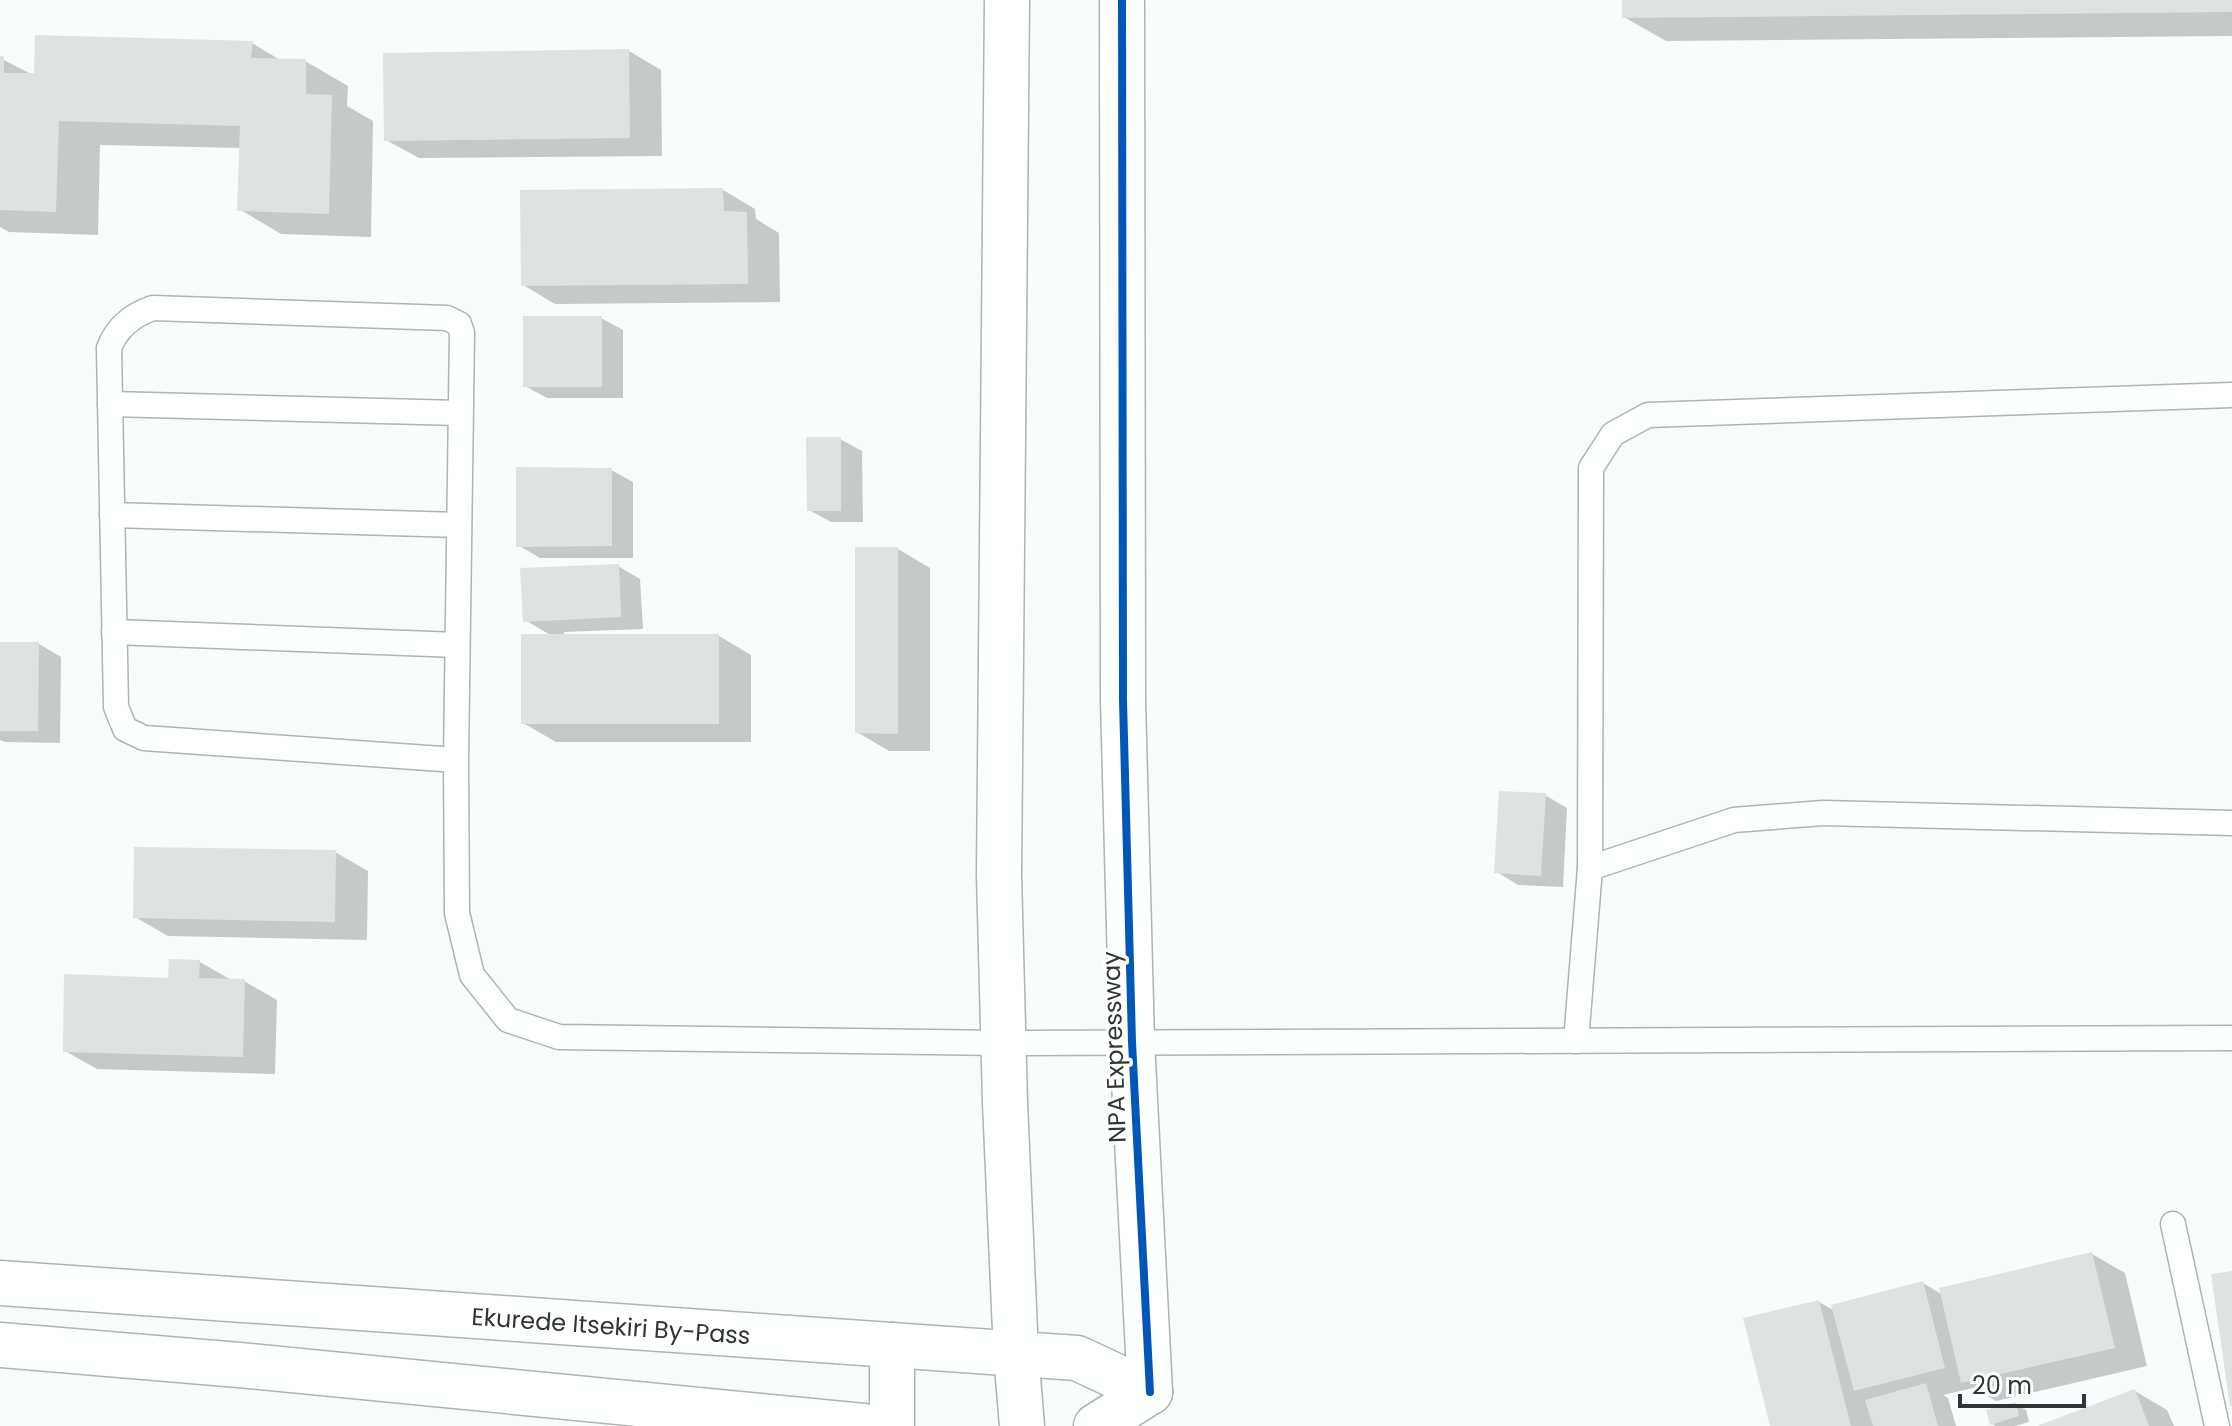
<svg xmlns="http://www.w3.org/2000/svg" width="2232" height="1426" font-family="Poppins,sans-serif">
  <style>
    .shadow { fill: #0003 }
    .building { fill: #dde2e2 }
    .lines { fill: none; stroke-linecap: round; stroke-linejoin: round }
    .service-casing { stroke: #aeb3b3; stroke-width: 27 }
    .minor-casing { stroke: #aeb3b3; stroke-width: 47 }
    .primary-casing { stroke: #aeb3b3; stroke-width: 47 }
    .service { stroke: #feffff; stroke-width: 24 }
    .minor { stroke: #feffff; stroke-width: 44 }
    .primary { stroke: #feffff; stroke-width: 44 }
    .cycleway-casing { stroke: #fff; stroke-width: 13 }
    .cycleway { stroke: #0057b8; stroke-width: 8 }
    .labels { text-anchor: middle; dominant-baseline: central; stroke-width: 7; stroke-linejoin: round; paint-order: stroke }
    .street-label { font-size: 24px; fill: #2f3536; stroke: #fff }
  </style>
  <rect width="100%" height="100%" fill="#f7fcfc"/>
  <g class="shadow">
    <path d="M1624 0H2232V36L1666 41 1624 17Z"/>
    <path d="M252 43 282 61H305L348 86 347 106 373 121 371 237 281 234 239 209 241 148 100 145 98 235 9 232 0 227V58L35 76Z"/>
    <path d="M629 51 661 70 662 156 419 158 386 140Z"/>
    <path d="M723 190 755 209 756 219 779 233 780 302 555 304 523 285Z"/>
    <path d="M601 318 623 330V398H547L525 386Z"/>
    <path d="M840 439 862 451 863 522H831L809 510Z"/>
    <path d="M611 470 633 482V558H540L518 545Z"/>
    <path d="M898 549 930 568V751H889L857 732Z"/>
    <path d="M618 566 640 579 643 629 564 632V636H719L751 655V742H556L523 723 552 636 525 620Z"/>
    <path d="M0 644H39L61 657 60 743 5 742 0 740Z"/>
    <path d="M1545 795 1567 808 1563 887 1518 885 1497 872Z"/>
    <path d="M335 852 368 871 367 940 168 936 135 917Z"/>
    <path d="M200 962 233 981H244L277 1000 275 1074 97 1069 65 1051Z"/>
    <path d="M2092 1254 2125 1273 2147 1366 1996 1401 1973 1388 1943 1395 1948 1398 1956 1426H1772L1819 1302 1835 1311 1923 1283 1943 1295Z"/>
    <path d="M2135 1391 2167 1410 2174 1426H2042Z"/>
    <path d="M2015 1404 2026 1410 2029 1422 2015 1426H1996L1992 1424Z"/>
  </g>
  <g class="building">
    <path d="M1622 0H2232V12L1622 18Z"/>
    <path d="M35 35 253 41 251 58 306 59V94L332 95 329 214 237 211 240 126 59 121 56 212 0 210V56H4V73H34Z"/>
    <path d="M629 49 630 138 384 141 383 53Z"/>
    <path d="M723 188 724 211 747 212 748 284 521 286 520 190Z"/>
    <rect x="523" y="316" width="79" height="71"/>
    <path d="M806 437H841V511H807Z"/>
    <path d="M516 467 612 468V546L516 547Z"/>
    <path d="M855 547H898V734L855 733Z"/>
    <path d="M619 564 621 617 523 622 520 568Z"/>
    <rect x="521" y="634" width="198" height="90"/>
    <path d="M0 642H39L38 731H0Z"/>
    <path d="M1499 791 1546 793 1541 876 1494 873Z"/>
    <path d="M134 847 336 850 335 922 133 918Z"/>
    <path d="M169 959 200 960 199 978 245 979 243 1057 63 1052 64 974 168 978Z"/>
    <path d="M2092 1252 2115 1348 1961 1383 1939 1288Z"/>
    <path d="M2232 1271V1406H2230L2211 1274Z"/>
    <path d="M1923 1281 1945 1368 1854 1391 1831 1305Z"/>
    <path d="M1819 1300 1851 1426H1770L1743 1318Z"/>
    <path d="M1926 1383 1938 1426H1873L1865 1400Z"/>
    <path d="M2135 1389 2149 1426H2037Z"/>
    <path d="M2016 1402 2019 1416 1990 1425 1986 1410Z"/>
  </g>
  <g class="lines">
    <g class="service-casing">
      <g id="service">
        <path d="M110 404 460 413"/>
        <path d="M112 515 459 525"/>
        <path d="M114 632 457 645"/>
        <path d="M456 760 144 738 125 729 116 707 109 348C117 327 132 315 153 308L447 318 459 324 462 333 456 760 457 913 472 975 508 1020 559 1037 1004 1043 2232 1038"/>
        <path d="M1590 868 1734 820 1823 813 2232 823"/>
        <path d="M1576 1041 1590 868 1591 468 1613 434 1648 415 2232 395"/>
        <path d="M2173 1224 2217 1426"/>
      </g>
    </g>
    <g class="minor-casing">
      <g id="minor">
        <path d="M1007 0 999 875 1005 1102 1016 1354"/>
        <path d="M1122 0 1123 700 1132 1042 1150 1392"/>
        <path d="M892 1426V1345"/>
      </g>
    </g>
    <g class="primary-casing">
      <g id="primary">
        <path d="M0 1283 1077 1358 1150 1392"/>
        <path d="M0 1345 239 1365 863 1426"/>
        <path d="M1016 1354 1022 1426"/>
        <path d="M1096 1426 1150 1392"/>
      </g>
    </g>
    <use href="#service" class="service"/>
    <use href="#minor" class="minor"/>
    <use href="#primary" class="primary"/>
    <g class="cycleway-casing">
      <path id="cycleway" d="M1122 0 1123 700 1132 1042 1150 1392"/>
    </g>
    <use href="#cycleway" class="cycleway"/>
  </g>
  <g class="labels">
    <g class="street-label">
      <text transform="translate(1114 1047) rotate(-92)">NPA Expressway</text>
      <text transform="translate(611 1326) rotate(4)">Ekurede Itsekiri By-Pass</text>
    </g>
  </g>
  <path d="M1960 1394v12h124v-12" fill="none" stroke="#2f3536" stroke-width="4"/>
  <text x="1972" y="1394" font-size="24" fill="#2f3536" stroke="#ffffff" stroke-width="6" paint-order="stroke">20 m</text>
</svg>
